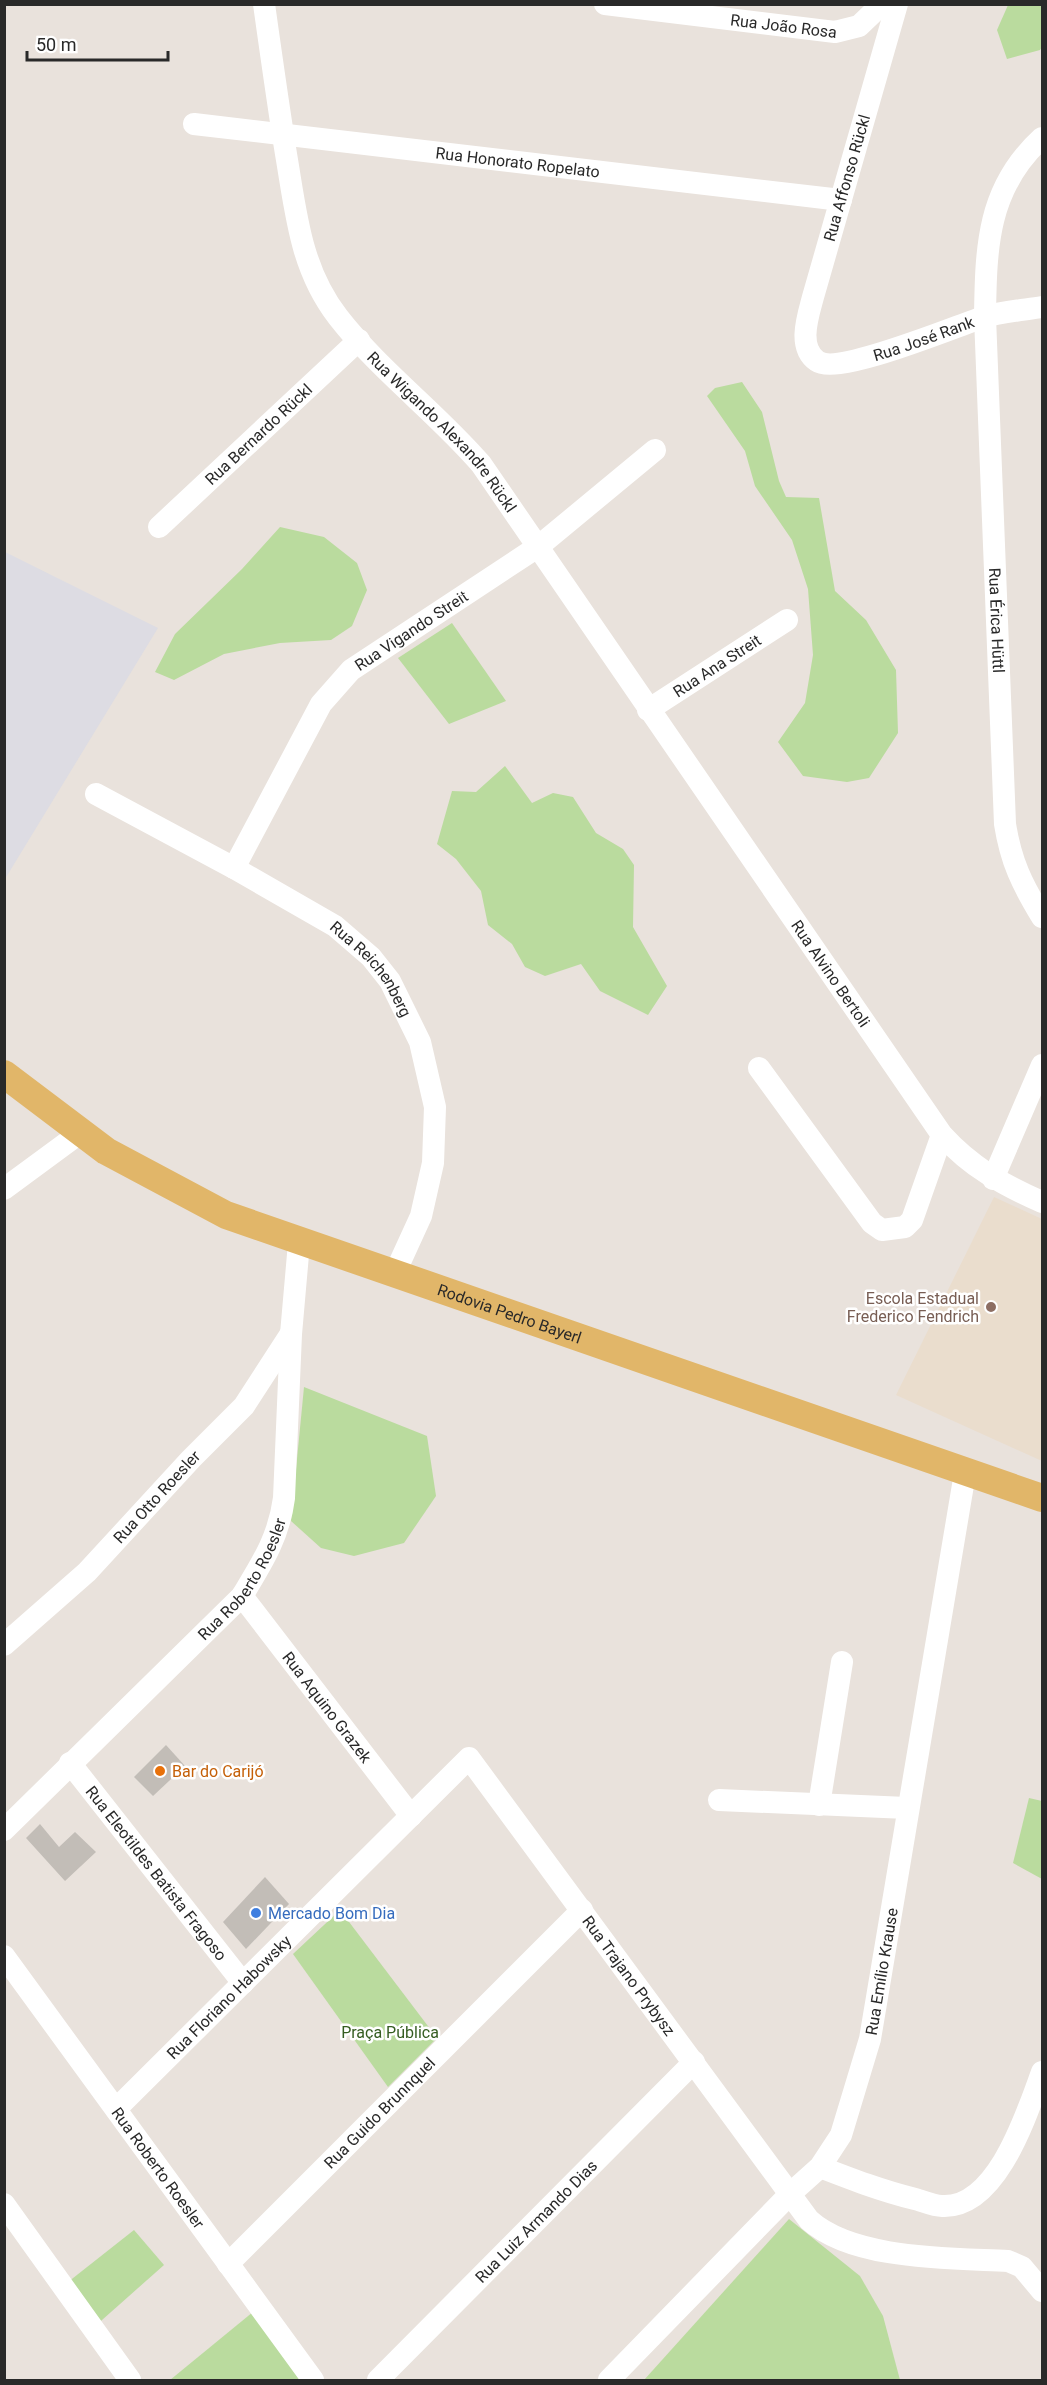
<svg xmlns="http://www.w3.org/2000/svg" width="1047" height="2385" font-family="Roboto,sans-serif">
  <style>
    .industrial { fill: #dddce3 }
    .education { fill: #eaddcd }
    .green { fill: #badb9e }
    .building { fill: #c2bdb7 }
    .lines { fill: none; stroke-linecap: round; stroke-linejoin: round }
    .minor { stroke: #fff; stroke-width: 22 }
    .major { stroke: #e1b669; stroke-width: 28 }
    .education-dot { fill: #8d6e63; stroke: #fff; stroke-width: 2 }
    .food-dot { fill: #e8710a; stroke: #fff; stroke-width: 2 }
    .shop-dot { fill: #3f7fe0; stroke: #fff; stroke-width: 2 }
    .labels { text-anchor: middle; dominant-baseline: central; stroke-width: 5; stroke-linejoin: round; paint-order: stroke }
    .street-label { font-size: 16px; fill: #292929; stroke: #fff }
    .education-label { font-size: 16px; fill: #785e54; stroke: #fff; text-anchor: end }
    .food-label { font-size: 16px; fill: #c56008; stroke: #fff; text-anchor: start }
    .shop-label { font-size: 16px; fill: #366cbe; stroke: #fff; text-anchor: start }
    .park-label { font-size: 16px; fill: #355d21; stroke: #fff }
  </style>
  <rect width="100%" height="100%" fill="#e9e2dc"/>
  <path class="industrial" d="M5 552 158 628 5 879Z"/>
  <path class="education" d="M994 1197 1042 1219V1461L896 1395Z"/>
  <g class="green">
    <path d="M1008 5H1042V47L1040 50 1007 59 997 30Z"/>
    <path d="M742 382 762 412 779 481 786 497 819 498 835 591 866 620 896 670 898 733 869 778 847 782 803 776 778 742 805 703 813 655 808 589 792 540 755 486 745 451 707 396 715 388Z"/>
    <path d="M280 527 324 537 357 563 367 590 352 626 331 640 280 643 224 654 174 680 155 672 175 634 242 569Z"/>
    <path d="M452 623 506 701 449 724 398 658Z"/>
    <path d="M505 766 532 803 553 793 573 797 596 833 623 849 634 865 633 927 667 986 648 1015 600 991 581 964 545 976 525 967 512 944 488 925 481 891 456 859 437 844 452 791 476 792Z"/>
    <path d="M304 1387 427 1436 436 1496 404 1543 354 1556 321 1548 291 1521Z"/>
    <path d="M1029 1798 1042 1801V1879L1013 1863Z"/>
    <path d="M340 1910 437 2038 388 2087 293 1954Z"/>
    <path d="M789 2219 860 2276 883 2316 900 2380H644Z"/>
    <path d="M134 2230 164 2265 93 2328 63 2286Z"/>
    <path d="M259 2307 313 2380H170Z"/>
  </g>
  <g class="building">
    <path d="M166 1745 185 1766 153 1796 134 1777Z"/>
    <path d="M40 1824 59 1847 75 1832 96 1852 65 1881 26 1838Z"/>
    <path d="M265 1877 289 1904 246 1949 223 1922Z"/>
  </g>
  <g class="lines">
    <g class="minor">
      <path id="s1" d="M264 4C271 54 278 104 286 154 296 212 300 268 338 317 380 371 436 412 481 464L942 1135C971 1167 1003 1185 1042 1202"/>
      <path id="s2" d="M605 4 835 32 859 26 882 4"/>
      <path id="s3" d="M897 4 813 297C808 316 797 347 817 361 838 376 956 326 984 317 1002 312 1023 310 1042 307"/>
      <path id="s4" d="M194 124 841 200"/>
      <path id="s5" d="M1042 138C987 188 986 247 985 317L1005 824C1011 862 1022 884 1042 917"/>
      <path id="s6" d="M159 527 359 340"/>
      <path id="s7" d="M648 710 787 620"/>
      <path id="s8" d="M96 794 234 868 335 926 371 957 390 981 420 1042 435 1107 433 1163 421 1216 394 1275"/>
      <path id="s9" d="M234 868 321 704 351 670 539 546 655 450"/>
      <path d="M759 1068 872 1223 882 1230 905 1227 912 1220 942 1135"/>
      <path d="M993 1179 1042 1065"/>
      <path d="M4 1189 80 1133"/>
      <path id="s10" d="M242 1596 411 1816"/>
      <path id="s11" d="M4 1645 87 1572 191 1459 244 1406 290 1335"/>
      <path id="s12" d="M70 1763 243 1983"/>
      <path d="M719 1800 907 1808"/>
      <path d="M819 1805 842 1662"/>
      <path id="s13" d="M4 1830 242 1596C262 1563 279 1537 284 1498L291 1334 299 1243"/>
      <path id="s14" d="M4 1956 313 2380"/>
      <path id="s15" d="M116 2109 469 1758 809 2220C853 2260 950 2258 1008 2261L1022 2267 1042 2291"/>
      <path d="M820 2167C851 2179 882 2191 915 2199 923 2201 933 2206 942 2206 997 2209 1027 2113 1042 2072"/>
      <path d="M4 2204 130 2380"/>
      <path id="s16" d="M228 2264 582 1910"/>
      <path id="s17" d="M378 2380 694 2062"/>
      <path id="s18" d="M609 2380 791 2193 820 2167 841 2135 870 2039 965 1473"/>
    </g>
    <path class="major" id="s19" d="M4 1074 106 1151 226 1215 1042 1498"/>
  </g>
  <circle class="education-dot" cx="991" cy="1307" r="6"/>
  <circle class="food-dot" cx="160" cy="1771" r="6"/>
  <circle class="shop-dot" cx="256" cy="1913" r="6"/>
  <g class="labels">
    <g class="street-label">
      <text stroke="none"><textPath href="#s2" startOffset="180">Rua João Rosa</textPath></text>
      <text stroke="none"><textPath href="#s4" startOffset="326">Rua Honorato Ropelato</textPath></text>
      <text transform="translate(847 178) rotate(-74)">Rua Affonso Rückl</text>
      <text stroke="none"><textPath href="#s3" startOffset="484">Rua José Rank</textPath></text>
      <text stroke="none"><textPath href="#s1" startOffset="480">Rua Wigando Alexandre Rückl</textPath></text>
      <text stroke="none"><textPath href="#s6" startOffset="136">Rua Bernardo Rückl</textPath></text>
      <text stroke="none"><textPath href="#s5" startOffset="498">Rua Érica Hüttl</textPath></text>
      <text stroke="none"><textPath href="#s9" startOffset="303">Rua Vigando Streit</textPath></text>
      <text stroke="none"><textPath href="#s7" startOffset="82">Rua Ana Streit</textPath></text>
      <text stroke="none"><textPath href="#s8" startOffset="330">Rua Reichenberg</textPath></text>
      <text stroke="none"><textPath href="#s1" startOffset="1148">Rua Alvino Bertoli</textPath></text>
      <text stroke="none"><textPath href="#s19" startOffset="564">Rodovia Pedro Bayerl</textPath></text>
      <text stroke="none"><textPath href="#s11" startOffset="213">Rua Otto Roesler</textPath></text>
      <text stroke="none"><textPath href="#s13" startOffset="348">Rua Roberto Roesler</textPath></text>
      <text stroke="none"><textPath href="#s10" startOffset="140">Rua Aquino Grazek</textPath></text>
      <text stroke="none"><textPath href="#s12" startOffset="140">Rua Eleotildes Batista Fragoso</textPath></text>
      <text stroke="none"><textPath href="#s18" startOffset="507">Rua Emílio Krause</textPath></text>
      <text stroke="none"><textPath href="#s15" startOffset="768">Rua Trajano Prybysz</textPath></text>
      <text stroke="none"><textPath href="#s15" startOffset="159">Rua Floriano Habowsky</textPath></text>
      <text stroke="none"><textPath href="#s16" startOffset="214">Rua Guido Brunnquel</textPath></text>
      <text stroke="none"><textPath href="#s14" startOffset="262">Rua Roberto Roesler</textPath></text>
      <text stroke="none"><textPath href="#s17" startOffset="224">Rua Luiz Armando Dias</textPath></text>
    </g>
    <g class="education-label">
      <text x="979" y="1298">Escola Estadual<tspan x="979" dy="18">Frederico Fendrich</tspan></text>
    </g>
    <g class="food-label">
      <text x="172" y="1771">Bar do Carijó</text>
    </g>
    <g class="shop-label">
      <text x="268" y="1913">Mercado Bom Dia</text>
    </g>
    <g class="park-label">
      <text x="390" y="2032">Praça Pública</text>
    </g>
  </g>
  <rect width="1047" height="2385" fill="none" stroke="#292929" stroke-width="12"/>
  <path d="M27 51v9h141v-9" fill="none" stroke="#292929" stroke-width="3"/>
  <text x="36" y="51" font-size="18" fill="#292929" stroke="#ffffff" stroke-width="4.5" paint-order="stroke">50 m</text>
</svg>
